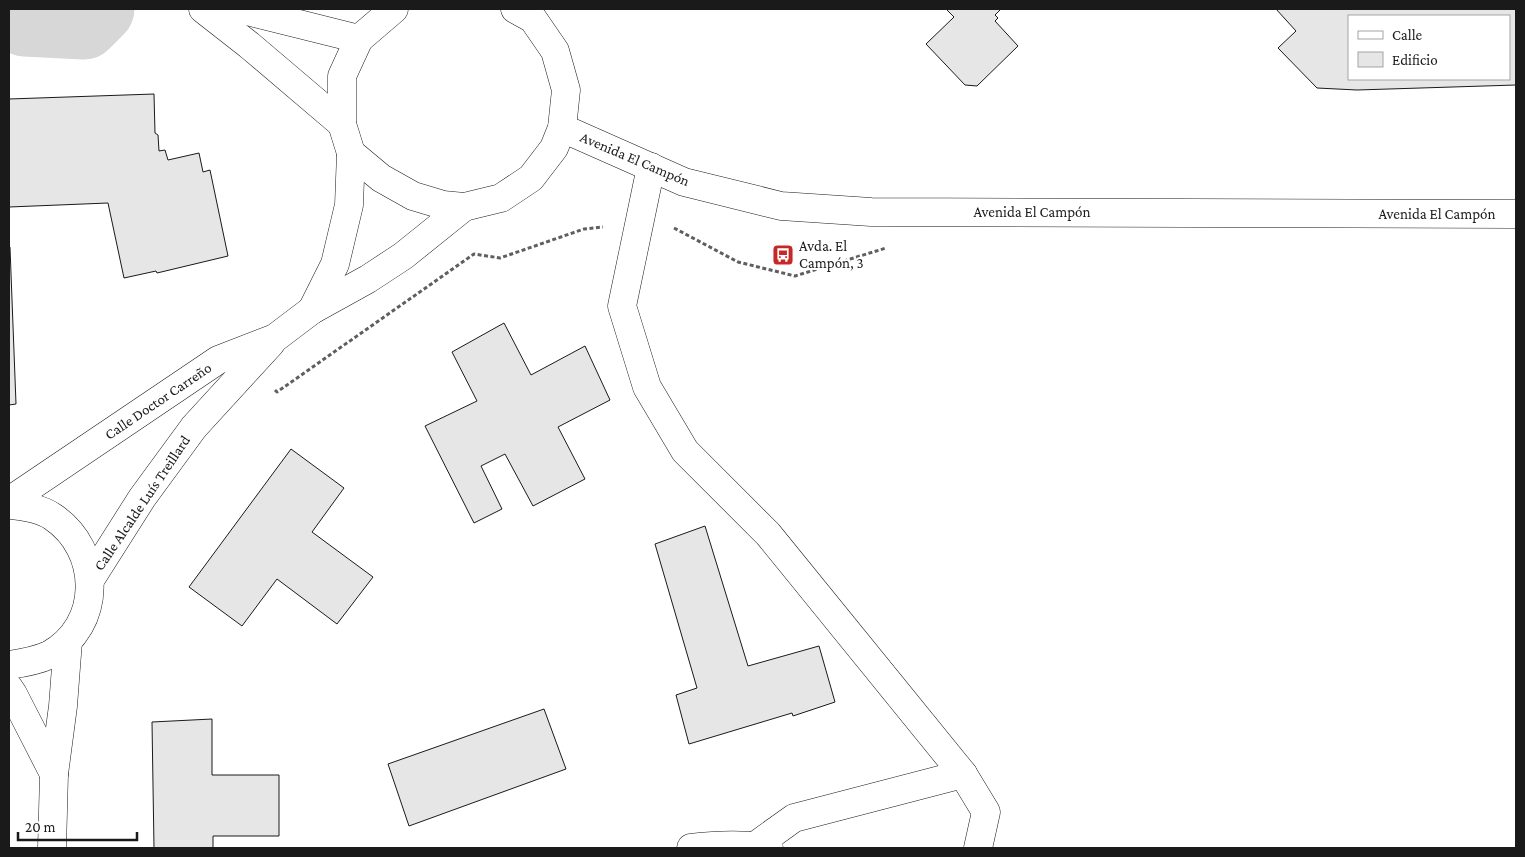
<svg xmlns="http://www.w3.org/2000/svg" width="1525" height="857" font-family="'Crimson Pro',serif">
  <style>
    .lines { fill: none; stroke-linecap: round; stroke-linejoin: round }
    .river { stroke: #d7d7d7; stroke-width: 71 }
    .building { fill: #e6e6e6; stroke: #1a1a1a; fill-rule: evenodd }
    .street-casing { stroke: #1a1a1a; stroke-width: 29 }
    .primary-casing { stroke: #1a1a1a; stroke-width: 29 }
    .path { stroke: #5f5f5f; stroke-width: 3; stroke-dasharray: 4 2.5; stroke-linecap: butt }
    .street { stroke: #fff; stroke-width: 28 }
    .primary { stroke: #fff; stroke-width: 28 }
    .labels { text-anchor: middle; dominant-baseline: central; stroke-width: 4; stroke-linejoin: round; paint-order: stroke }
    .street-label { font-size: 15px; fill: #1a1a1a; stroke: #fff }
    .poi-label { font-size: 15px; fill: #1a1a1a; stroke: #fff; text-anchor: start }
  </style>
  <rect width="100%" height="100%" fill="#fff"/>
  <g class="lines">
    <path class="river" d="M11 9 25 21 84 24 99 9"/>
  </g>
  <g class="building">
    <path d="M946 9H1001L995 15 998 18 995 21 1018 46 977 86 965 85 926 44 954 17Z"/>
    <path d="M1276 9H1516V85L1357 90 1317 88 1278 48 1296 31ZM1349 16H1509V79H1349Z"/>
    <path d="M154 94 155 133 158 135 159 151 165 150 168 160 199 153 203 172 210 170 228 256 157 273 156 271 124 278 108 203 9 207V99Z"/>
    <path d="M9 246 10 247 16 404 9 405Z"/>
    <path d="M504 323 531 375 585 346 610 400 558 427 585 479 533 506 505 454 481 466 502 509 474 523 425 426 477 401 452 352Z"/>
    <path d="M291 449 344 488 312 532 373 577 337 624 277 579 242 626 189 587Z"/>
    <path d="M705 526 748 666 819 646 835 702 793 716 792 713 689 744 676 695 697 688 655 544Z"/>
    <path d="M544 709 566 769 409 826 388 764Z"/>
    <path d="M212 719V775H279V836H213V848H154L152 722Z"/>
  </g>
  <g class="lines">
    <g class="street-casing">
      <g id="street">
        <path d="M651 167 622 306 647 387 685 451 768 534 963 774 986 812 978 848"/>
        <path d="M312 310 335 264 349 205 351 153"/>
        <path d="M9 501 218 360 275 338 312 310 368 279 403 256 464 207"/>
        <path d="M9 505C24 506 40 508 53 517 102 550 103 626 49 655 36 661 23 663 9 665"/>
        <path d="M90 580 142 498 194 427 271 343"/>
        <path d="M9 688 13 694 54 774"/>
        <path d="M755 846 794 818 963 774"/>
        <path d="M52 848 54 774 63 706 68 641"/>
        <path d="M691 848C716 845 744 844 769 848"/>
      </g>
    </g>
    <g class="primary-casing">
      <g id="primary">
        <path d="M203 9 249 45 342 124"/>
        <path d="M239 9 359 39"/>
        <path d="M394 9 359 39 342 76V124L351 153 381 178 413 196 443 205 464 207 501 198 531 178 554 148 562 128 566 90 555 51 533 19 515 9"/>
        <path d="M562 128 684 182 781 206 871 212 1516 214"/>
      </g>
    </g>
    <g class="path">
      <path d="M674 228 738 262 795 276 886 248"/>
      <path d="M275 390 277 392 474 254 500 258 584 229 603 227"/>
    </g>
    <use href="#street" class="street"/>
    <use href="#primary" class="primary"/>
  </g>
  <defs>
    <g id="bus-square" transform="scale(1.125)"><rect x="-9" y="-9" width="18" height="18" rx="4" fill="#c62828" stroke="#fff"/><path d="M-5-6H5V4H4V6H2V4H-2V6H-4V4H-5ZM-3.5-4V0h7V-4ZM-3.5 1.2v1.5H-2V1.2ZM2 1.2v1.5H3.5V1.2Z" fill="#fff"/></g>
  </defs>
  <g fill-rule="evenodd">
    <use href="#bus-square" x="783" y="255"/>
  </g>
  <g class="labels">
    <g class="street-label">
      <text transform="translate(635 159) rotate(23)">Avenida El Campón</text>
      <text x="1032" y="212">Avenida El Campón</text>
      <text x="1437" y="214">Avenida El Campón</text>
      <text transform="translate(158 401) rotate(-34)">Calle Doctor Carreño</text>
      <text transform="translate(142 503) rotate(-56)">Calle Alcalde Luís Treillard</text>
    </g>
    <g class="poi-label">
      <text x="799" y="246">Avda. El<tspan x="799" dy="17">Campón, 3</tspan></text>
    </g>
  </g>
  <rect width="1525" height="857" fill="none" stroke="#1a1a1a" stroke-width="20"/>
  <rect x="1348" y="15" width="162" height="65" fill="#ffffff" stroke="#a3a3a3"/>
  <rect x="1358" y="31" width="25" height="8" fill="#ffffff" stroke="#a3a3a3"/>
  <text x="1392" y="40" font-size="15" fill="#1a1a1a">Calle</text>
  <rect x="1358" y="52" width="25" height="15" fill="#e6e6e6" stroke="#a3a3a3"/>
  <text x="1392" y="65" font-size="15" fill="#1a1a1a">Edificio</text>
  <path d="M18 832v8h119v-8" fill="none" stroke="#1a1a1a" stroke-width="2.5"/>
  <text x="25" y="832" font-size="15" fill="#1a1a1a" stroke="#ffffff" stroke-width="4" paint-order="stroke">20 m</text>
</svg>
